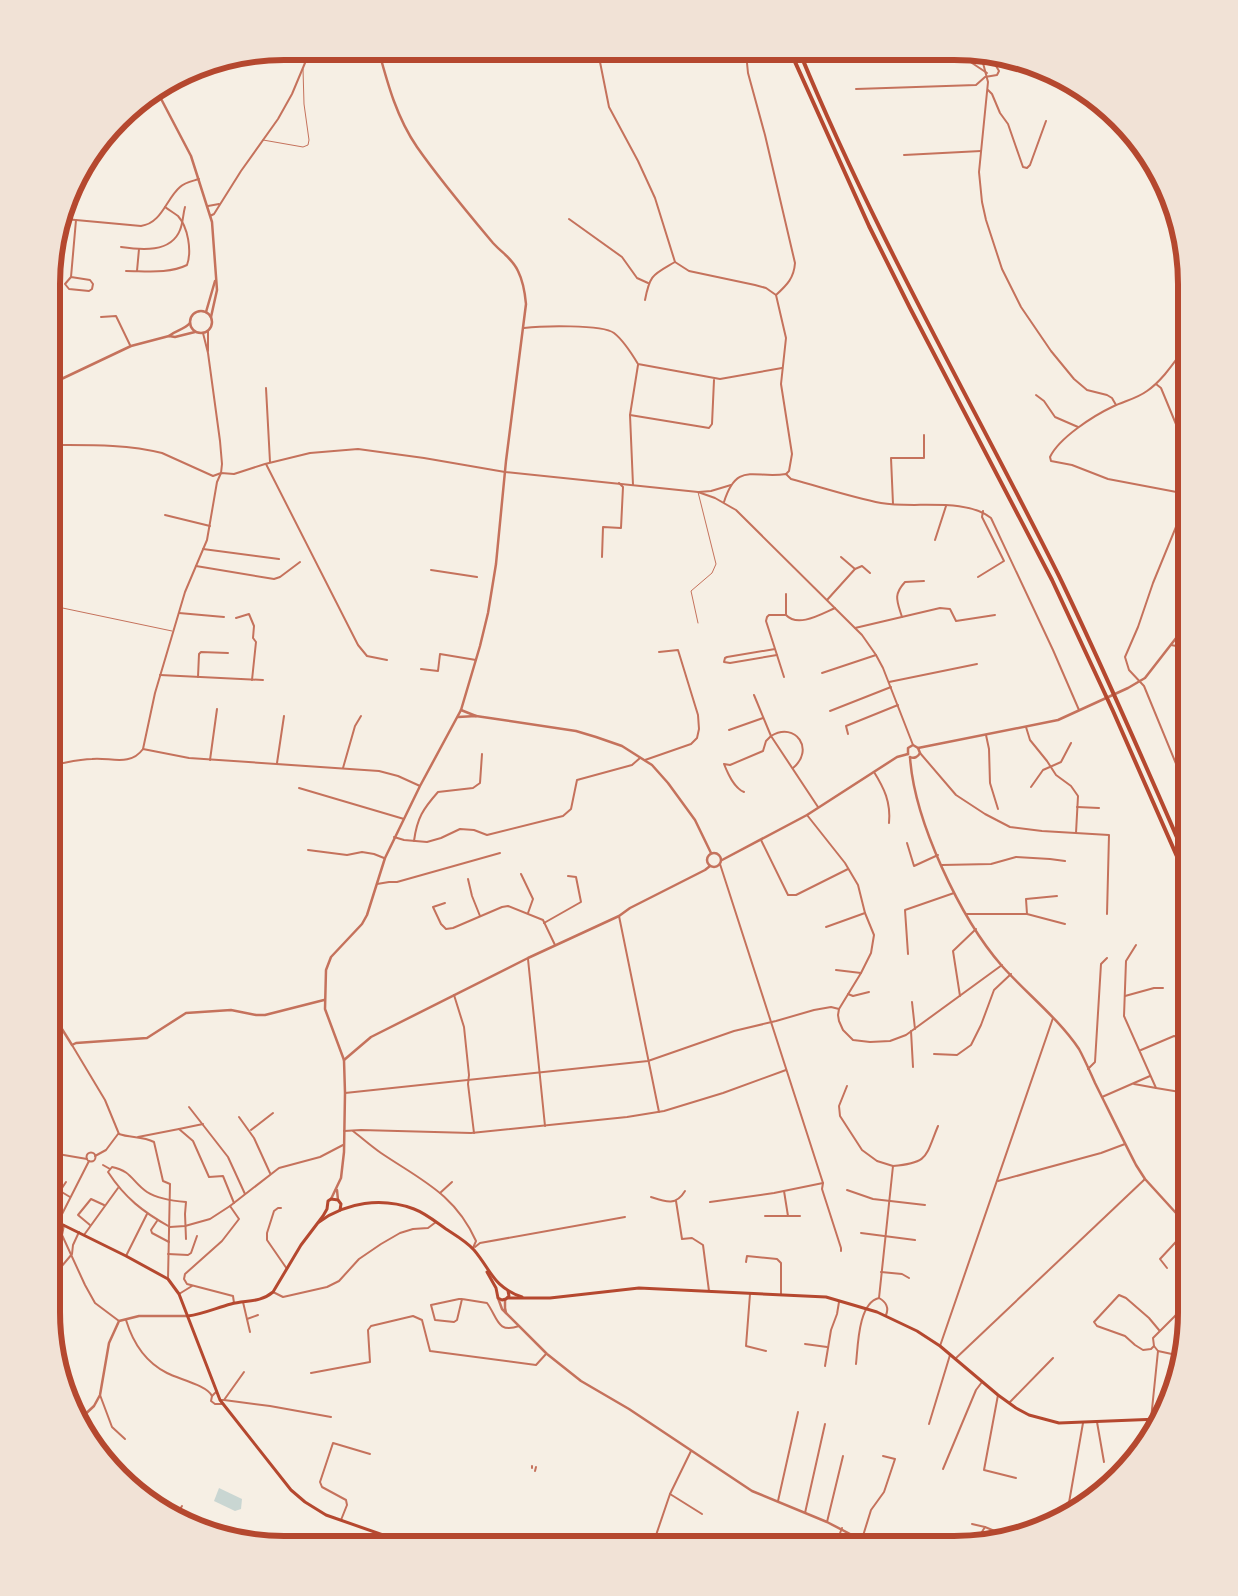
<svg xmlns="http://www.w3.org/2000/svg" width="1238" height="1596" font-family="'Titillium Web',sans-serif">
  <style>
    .water { fill: #c9d6d2 }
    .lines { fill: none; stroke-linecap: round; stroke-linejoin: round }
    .service { stroke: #c5725c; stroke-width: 1 }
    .pedestrian { stroke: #c5725c; stroke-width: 2 }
    .minor { stroke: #c5725c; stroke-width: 2 }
    .tertiary { stroke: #c5725c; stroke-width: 2.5 }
    .secondary { stroke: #b5482f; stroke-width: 3 }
    .motorway { stroke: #b5482f; stroke-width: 4 }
    .rim { fill: none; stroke: #b5482f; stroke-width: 6 }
  </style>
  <rect width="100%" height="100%" fill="#f6efe4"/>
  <path class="water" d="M219 1488 242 1499 241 1509 235 1511 214 1501Z"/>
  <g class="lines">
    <g class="service">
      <path d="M263 140 303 147 308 145 309 140 304 104 303 69"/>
      <path d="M53 606 172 631"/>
      <path d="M698 623 691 591 712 573 716 564 698 492"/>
    </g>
    <g class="pedestrian">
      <path d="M138 1137 179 1129"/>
      <path d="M532 1468V1466"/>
      <path d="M535 1471 536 1467"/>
    </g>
    <g class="minor">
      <path d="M598 52 609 107 638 161 655 198 675 262 689 271 755 285 766 288 776 295 786 338 781 384 792 454 789 471 786 474"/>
      <path d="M746 53 748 73 765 135 795 263C794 278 787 285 776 295"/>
      <path d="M976 53 983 63 988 82 979 172 982 202 986 220 1002 269 1021 307 1051 351 1074 379 1087 390 1107 395 1112 398 1116 405"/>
      <path d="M834 59 967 55 971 53"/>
      <path d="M861 62 966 59 987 73"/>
      <path d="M856 89 976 85 985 77 997 75 999 71 989 54"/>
      <path d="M988 90 992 94 1000 113 1008 124 1023 167 1027 168 1030 165 1046 121"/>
      <path d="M904 155 981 151"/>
      <path d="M208 206 219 204"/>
      <path d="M210 216 214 214 241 171 278 119 292 94 310 51"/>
      <path d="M65 219 141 226C162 223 166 199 180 187 185 182 193 181 199 179"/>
      <path d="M569 219 622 257 637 278 648 283"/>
      <path d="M121 247C141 250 171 253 180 230 183 223 183 214 185 207"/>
      <path d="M126 271C146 271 169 274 187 265 192 251 188 227 178 216 174 213 169 210 165 207"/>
      <path d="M137 271 139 249"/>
      <path d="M71 277 90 280 93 284 92 289 89 291 69 289 65 284 71 277 76 220"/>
      <path d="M645 300C650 274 653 275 675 262"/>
      <path d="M101 317 116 316 130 345"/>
      <path d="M524 328C540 326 602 324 614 333 623 340 632 354 638 364L720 379 782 368"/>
      <path d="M208 351V331"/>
      <path d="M1156 384 1161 388 1178 429 1187 467"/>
      <path d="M266 388 270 462"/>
      <path d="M1036 395 1044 401 1055 417 1078 427"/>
      <path d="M630 415 709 428 712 424 714 380"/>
      <path d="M53 445C89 445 127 444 162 453L213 476 221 473 234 474 265 464 310 453 358 449 424 458 505 472 698 492 715 498 736 510 862 635 876 655 883 668 913 745"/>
      <path d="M266 464 358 645 367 656 387 660"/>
      <path d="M633 485 630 415 638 365"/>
      <path d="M699 492 711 491 731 485"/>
      <path d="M1187 494 1108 479 1072 465 1051 461 1050 457C1059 438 1093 416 1112 407 1124 401 1136 399 1147 391 1163 380 1175 361 1187 345"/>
      <path d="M724 502C737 461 754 479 786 474L791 479C821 487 851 497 881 503 913 509 965 497 991 518L1053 650 1079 710"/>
      <path d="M893 504 891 458H924V435"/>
      <path d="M165 515 210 526"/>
      <path d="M935 540 946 506"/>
      <path d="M203 549 279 559"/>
      <path d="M602 557 603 527 621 528 623 487 619 483"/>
      <path d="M841 557 855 569"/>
      <path d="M196 566 274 579 280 577 300 562"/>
      <path d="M431 570 477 577"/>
      <path d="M978 577 1004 561 982 517 983 511"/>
      <path d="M827 600 855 569 862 566 870 573"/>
      <path d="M179 613 224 617"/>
      <path d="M786 615V594"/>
      <path d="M902 617C897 601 893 595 905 582L924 581"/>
      <path d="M236 618 249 614 254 626 253 638 256 642 252 680"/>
      <path d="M855 628 940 608 950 609 956 621 995 615"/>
      <path d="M1171 645 1187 648"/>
      <path d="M775 649 727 657 725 658 724 662 730 663 777 655 766 621 767 617 769 615H786C798 628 821 614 835 608"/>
      <path d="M777 655 784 677"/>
      <path d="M421 669 438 671 440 654 476 660"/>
      <path d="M822 673 876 655"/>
      <path d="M160 675 263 680"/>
      <path d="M198 677 199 654 201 652 228 653"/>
      <path d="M889 682 977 664"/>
      <path d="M754 695 771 736C796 721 815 750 793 768"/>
      <path d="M830 711 891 687"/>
      <path d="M1026 727 1030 740 1047 761 1056 775 1071 786 1078 796 1076 833"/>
      <path d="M729 730 763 718"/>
      <path d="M848 734 846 726 898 705"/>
      <path d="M986 735 989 749 990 783 998 809"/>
      <path d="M143 749 155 693 185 592 207 540 217 482 221 473 222 464 220 441 208 353 203 333"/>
      <path d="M920 753 956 795 985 814 1010 827 1042 831 1109 835 1107 914"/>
      <path d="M210 760 217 709"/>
      <path d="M645 760 691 744 697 738 699 729 698 715 678 650 659 652"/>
      <path d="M277 763 284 716"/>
      <path d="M52 765C65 763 79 759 92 759 110 757 130 767 143 749L189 758 379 771 398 776 420 786"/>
      <path d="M343 768 355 726 361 716"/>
      <path d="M874 772C884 788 891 802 889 823"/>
      <path d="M1031 787 1043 770 1061 762 1071 743"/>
      <path d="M299 788 404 819"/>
      <path d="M1186 788 1144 686 1129 670 1125 657 1138 627 1153 583 1187 500"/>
      <path d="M744 792C734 788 728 774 724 764L730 765 763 751 766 741 771 736 818 807"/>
      <path d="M1077 807 1099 808"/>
      <path d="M807 815 845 863 858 885 865 913 874 935 871 953 861 973 839 1009 838 1015 839 1021 843 1030 853 1040 870 1042 890 1041 906 1035 1002 965"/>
      <path d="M394 837 404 840 427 842 441 838 460 829 474 830 487 835 563 816 571 809 577 780 632 765 640 758"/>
      <path d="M761 840 788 895H796L848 869"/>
      <path d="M414 841C417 818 423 809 438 792L473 788 480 783 482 754"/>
      <path d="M907 843 914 866 938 855"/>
      <path d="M308 850 347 855 362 852 374 854 384 858"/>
      <path d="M720 864 823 1183 822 1189 841 1248V1251"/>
      <path d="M942 865 991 864 1016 857 1050 859 1065 861"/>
      <path d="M521 874 533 899 528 913"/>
      <path d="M468 879 472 896 480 916"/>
      <path d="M377 884 389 882H397L500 853"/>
      <path d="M445 903 433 907 441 924 446 929 453 928 502 907 508 906 543 920 555 945"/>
      <path d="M966 914H1027L1065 924"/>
      <path d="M1027 914 1026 899 1057 896"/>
      <path d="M619 916 659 1112"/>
      <path d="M544 923 581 902 576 877 568 876"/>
      <path d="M826 927 865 913"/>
      <path d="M1136 945 1126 961 1124 1016 1156 1088 1186 1093"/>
      <path d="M908 954 905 910 954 893"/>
      <path d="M528 959 545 1126"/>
      <path d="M836 970 861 973"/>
      <path d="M848 994 853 996 869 992"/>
      <path d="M454 995 464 1027 469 1075 468 1084 474 1133"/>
      <path d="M960 996 953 951 976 929"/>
      <path d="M1125 996 1154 988H1163"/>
      <path d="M912 1002 915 1029"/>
      <path d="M911 1031 913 1067"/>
      <path d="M72 1045 105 1100 119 1134"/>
      <path d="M1141 1050 1174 1036 1184 1039"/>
      <path d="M934 1054 957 1055 971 1045 981 1025 994 990 1011 974"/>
      <path d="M1088 1069 1095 1062 1101 964 1107 958"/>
      <path d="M1134 1084 1156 1088"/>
      <path d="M847 1086 839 1106 840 1116 862 1150 877 1161 893 1166"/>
      <path d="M345 1093 648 1061 734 1031 776 1021 814 1010 831 1007 839 1009"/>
      <path d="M1102 1097 1150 1076"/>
      <path d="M189 1107 228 1157 245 1194"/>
      <path d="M239 1117 254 1138 270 1173"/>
      <path d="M179 1129 193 1141 209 1177 223 1176 234 1203"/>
      <path d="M179 1129 203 1124"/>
      <path d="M251 1130 273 1113"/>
      <path d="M344 1131 361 1130 471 1133 627 1117 664 1111 723 1093 786 1070"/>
      <path d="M353 1131C362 1138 371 1146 381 1153 421 1180 455 1194 476 1241L473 1248"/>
      <path d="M119 1134C130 1138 143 1136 154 1142L163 1181 170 1184 168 1279"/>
      <circle cx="91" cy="1157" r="4.5"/>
      <path d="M52 1153 87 1159"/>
      <path d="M95 1156 106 1150 118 1134"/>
      <path d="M103 1165 110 1169"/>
      <path d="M1184 1173 1180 1179 1186 1186"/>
      <path d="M998 1181 1101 1153 1125 1144"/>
      <path d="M66 1182 60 1191 70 1197"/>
      <path d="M847 1190 873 1199 925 1205"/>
      <path d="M784 1191 788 1216"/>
      <path d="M440 1193 452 1182"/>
      <path d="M651 1197C666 1202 676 1206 685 1191"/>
      <path d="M676 1201 682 1239 692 1238 703 1245 709 1291"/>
      <path d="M710 1202 774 1193 823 1183"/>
      <path d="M230 1206 239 1219 222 1241 185 1274 184 1279 187 1284 233 1296 234 1303"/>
      <path d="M281 1208H278L274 1211 267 1233V1240L287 1269"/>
      <path d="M765 1216H800"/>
      <path d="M157 1221 151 1230 152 1233 169 1242"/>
      <path d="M58 1222 89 1161"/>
      <path d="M64 1225 62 1235 85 1285 95 1303 119 1321"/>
      <path d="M90 1225 78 1215 91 1199 104 1205"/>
      <path d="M170 1227C143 1212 125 1198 108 1172L112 1167C132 1171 132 1182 147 1192 158 1199 173 1201 186 1202L185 1214 186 1239"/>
      <path d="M170 1227 185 1226 210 1219 230 1206 279 1168 320 1157 343 1145"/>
      <path d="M861 1233 915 1240"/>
      <path d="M84 1235 118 1188"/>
      <path d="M475 1247 480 1243 625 1217"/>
      <path d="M168 1254 188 1255 191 1253 197 1236"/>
      <path d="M126 1256 147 1214"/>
      <path d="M746 1262 747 1256 777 1259 781 1263V1295"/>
      <path d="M1167 1268 1160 1259 1186 1231"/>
      <path d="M881 1272 902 1274 909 1278"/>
      <path d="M51 1279 72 1254 73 1245 79 1232"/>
      <path d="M273 1292 283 1297 327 1287 339 1281 359 1259 381 1244 400 1233 413 1229 428 1228 436 1222"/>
      <path d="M179 1294 192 1286"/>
      <path d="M750 1294 746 1346 766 1351"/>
      <path d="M879 1298 893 1166C929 1163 925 1157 938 1126"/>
      <path d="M462 1299 457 1320 454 1322 435 1320 431 1305 459 1299H462L487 1303C498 1318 497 1334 519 1326"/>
      <path d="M243 1302 250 1332"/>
      <path d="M247 1319 258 1315"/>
      <path d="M126 1320C133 1343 145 1362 167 1373 178 1379 207 1385 212 1396"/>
      <path d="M805 1344 827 1347"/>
      <path d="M940 1346 1053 1018"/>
      <path d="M1154 1346 1151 1349 1143 1350 1135 1345 1125 1336 1097 1326 1094 1322 1119 1295 1126 1298 1149 1318 1159 1330"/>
      <path d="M1158 1351 1181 1356"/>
      <path d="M955 1359 1145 1179"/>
      <path d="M856 1364C858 1346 858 1303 879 1298 886 1302 889 1308 886 1315"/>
      <path d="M825 1366 831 1330 837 1314 839 1302"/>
      <path d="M311 1373 370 1362 368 1330 371 1326 413 1316 422 1320 430 1351 536 1365 546 1354"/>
      <path d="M216 1392 212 1396 211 1401 215 1404H222"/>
      <path d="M100 1395 112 1427 125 1439"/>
      <path d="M998 1395 984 1470 1016 1478"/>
      <path d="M220 1400H224L270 1406 331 1417"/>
      <path d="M224 1400 244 1372"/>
      <path d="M1009 1403 1053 1358"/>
      <path d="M1151 1419 1158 1351 1154 1346 1153 1338 1186 1305"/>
      <path d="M1097 1422 1104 1462"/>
      <path d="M929 1424 950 1355"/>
      <path d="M943 1469 976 1390 982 1382"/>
      <path d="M1096 1493H1098"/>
      <path d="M670 1494 702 1514"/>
      <path d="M778 1501 798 1412"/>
      <path d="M805 1513 825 1424"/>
      <path d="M177 1514 182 1506"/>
      <path d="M1067 1514 1083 1423"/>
      <path d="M341 1520 347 1505 346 1500 322 1487 320 1482 333 1443 370 1454"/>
      <path d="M827 1522 843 1456"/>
      <path d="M972 1524 985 1527"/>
      <path d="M862 1539 871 1510 884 1492 895 1459 883 1456"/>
      <path d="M977 1540 985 1527 1002 1534"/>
      <path d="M653 1544 670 1494 691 1451"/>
      <path d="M836 1544 842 1528"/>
    </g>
    <g class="tertiary">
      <path d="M158 93 191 156 212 222 217 290 211 317"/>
      <circle cx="201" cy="322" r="11"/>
      <path d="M206 312 215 281"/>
      <path d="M169 336C176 330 184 330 190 323"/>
      <path d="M53 383 131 346 169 336 175 337 195 332"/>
      <path d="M461 710 476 716"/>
      <path d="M458 717 476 716 576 731 596 737 622 746 652 765 668 783 695 820 711 853"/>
      <path d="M908 754V748L913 745 918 748 1058 720 1128 688 1145 678 1187 624"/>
      <path d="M910 757C914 820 960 918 1002 966 1027 994 1058 1018 1079 1049 1085 1060 1090 1072 1095 1083 1109 1111 1122 1138 1136 1165L1145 1179 1186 1224"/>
      <path d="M910 757C914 759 918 757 920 753L918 748"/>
      <circle cx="714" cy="860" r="7"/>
      <path d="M722 860 807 815 897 757 908 754"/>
      <path d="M52 1013 72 1045 76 1043 147 1038 186 1013 231 1010 256 1015H265L324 1000"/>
      <path d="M52 1029 60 1024"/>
      <path d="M344 1060 371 1037 528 958 619 916 630 908 705 870 710 866"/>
      <path d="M337 1190 338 1200"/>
      <path d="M331 1199 341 1178 344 1152 345 1093 344 1060 325 1009 326 970 331 957 362 924 367 915 385 858 420 786 461 710 480 646 488 613 496 564 506 461 526 304C525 293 523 281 518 271 512 258 502 253 493 243 467 212 440 180 417 147 397 118 388 85 379 52"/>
      <path d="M498 1298 502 1309 547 1354 581 1381 629 1409 752 1491 827 1522 871 1545"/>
      <path d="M505 1300V1308L506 1313"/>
      <path d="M79 1420 94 1406 100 1395 109 1343 119 1321 139 1316H188"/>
    </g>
    <g class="secondary">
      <path d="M51 1219 126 1256 168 1279 179 1294 220 1400 291 1490 305 1502 326 1515 406 1543"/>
      <path d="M319 1222C346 1202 382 1197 414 1209 425 1213 436 1222 446 1229 455 1235 466 1241 474 1250 491 1270 493 1287 522 1297"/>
      <path d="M487 1272 496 1288 498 1298 502 1300 506 1299 509 1296 508 1291"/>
      <path d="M507 1298H550L639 1288 826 1297 877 1312 917 1331 940 1346 998 1395 1016 1408 1029 1415 1059 1423 1159 1419"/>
      <path d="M188 1316C203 1314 216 1308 231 1304 246 1300 260 1303 273 1292L301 1245 323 1216 327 1209 328 1201 331 1199 338 1200 341 1204 340 1210"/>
    </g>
    <g class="motorway">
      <path d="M791 53 869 226 910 308 1052 580 1113 711 1186 877"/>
      <path d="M800 53C874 233 972 402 1059 576 1104 669 1145 764 1186 858"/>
    </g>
  </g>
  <path d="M0 0H1238V1596H0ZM284 60H954A224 224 0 0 1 1178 284V1312A224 224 0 0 1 954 1536H284A224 224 0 0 1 60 1312V284A224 224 0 0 1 284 60Z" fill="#f1e2d6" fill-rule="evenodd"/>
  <path class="rim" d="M284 60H954A224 224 0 0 1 1178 284V1312A224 224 0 0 1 954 1536H284A224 224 0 0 1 60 1312V284A224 224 0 0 1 284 60Z"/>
</svg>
